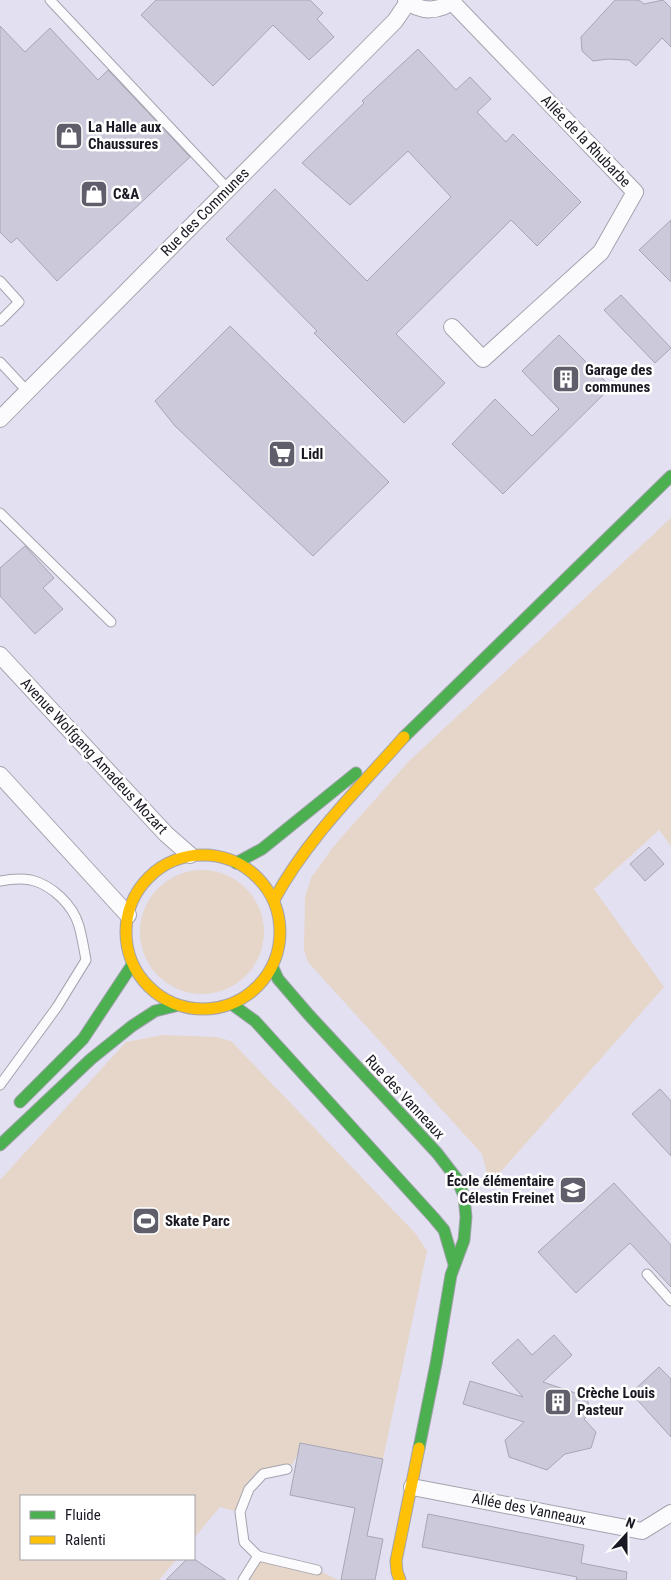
<svg xmlns="http://www.w3.org/2000/svg" width="671" height="1580" font-family="'Roboto Condensed',sans-serif">
  <style>
    .green { fill: #e6d5c9 }
    .building { fill: #cccada; stroke: #a8a6b2 }
    .lines { fill: none; stroke-linecap: round; stroke-linejoin: round }
    .lane-casing { stroke: #a4a3ae; stroke-width: 11 }
    .street-casing { stroke: #a4a3ae; stroke-width: 18 }
    .fast-casing { stroke: #a4a3ae; stroke-width: 13 }
    .slow-casing { stroke: #a4a3ae; stroke-width: 13 }
    .lane { stroke: #fbfafd; stroke-width: 9 }
    .street { stroke: #fbfafd; stroke-width: 16 }
    .fast { stroke: #4caf50; stroke-width: 11 }
    .slow { stroke: #ffc107; stroke-width: 11 }
    .labels { text-anchor: middle; dominant-baseline: central; stroke-width: 5; stroke-linejoin: round; paint-order: stroke }
    .poi-label { font-size: 15px; font-weight: bold; fill: #1a1822; stroke: #fff; text-anchor: start }
    .street-label { font-size: 15px; fill: #1a1822; stroke: #fff }
  </style>
  <rect width="100%" height="100%" fill="#e3e1f1"/>
  <g class="green">
    <path d="M671 518V846L659 830 594 889 664 987 490 1184 482 1154 308 962 304 950 305 897 311 878 333 847 409 761Z"/>
    <circle cx="202" cy="932" r="62"/>
    <path d="M163 1035 216 1037 231 1041 416 1234 427 1251 383 1459 301 1443C294 1470 289 1468 263 1474L240 1512 220 1507 194 1538V1496H21V1559H177L159 1580H0V1180L126 1042Z"/>
    <path d="M258 1556 317 1570 339 1580H243Z"/>
  </g>
  <g class="building">
    <path d="M156 0H310L323 13 317 19 334 37 309 60 273 25 213 86 141 15Z"/>
    <path d="M615 0H639L644 4 663 0 671 8V47L662 38 636 66 629 60 608 59 593 61 582 51 581 37Z"/>
    <path d="M0 26 25 52 50 28 98 80 108 70 190 157 57 281 17 238 11 243 0 232Z"/>
    <path d="M418 49 456 90 470 77 491 99 477 112 506 142 513 134 581 202 537 246 511 220 396 334 445 383 404 423 314 333 317 331 226 239 275 189 367 281 451 197 408 151 350 205 302 163 364 103 362 101Z"/>
    <path d="M671 220V282L639 250Z"/>
    <path d="M621 295 671 348 655 363 604 310Z"/>
    <path d="M230 326 389 482 313 556 175 426 155 401Z"/>
    <path d="M559 335 611 387 503 494 452 444 495 399 532 436 559 409 522 371Z"/>
    <path d="M25 546 54 578 43 588 63 609 35 634 0 596V568Z"/>
    <path d="M649 847 664 864 645 881 630 864Z"/>
    <path d="M660 1089 671 1101V1156L632 1114Z"/>
    <path d="M614 1183 671 1245V1287L630 1243 576 1293 538 1252Z"/>
    <path d="M554 1335 572 1355 543 1382 587 1397 590 1413 584 1419 596 1432 591 1448 565 1454 547 1470 509 1457 505 1440 524 1422 463 1404 470 1381 523 1397 492 1363 518 1339 532 1355Z"/>
    <path d="M659 1367 671 1379V1437L631 1393Z"/>
    <path d="M300 1443 383 1459 367 1536 383 1539 375 1580H341L355 1508 290 1495Z"/>
    <path d="M428 1514 584 1545 581 1563 627 1572 626 1580H576L577 1577 422 1547Z"/>
    <path d="M187 1559H194L226 1580H166Z"/>
  </g>
  <g class="lines">
    <g class="lane-casing">
      <g id="lane">
        <path d="M50 0 228 189"/>
        <path d="M0 281 19 302 0 321"/>
        <path d="M0 362 27 391"/>
        <path d="M0 513 111 622"/>
        <path d="M0 881C10 879 21 878 31 880 52 885 73 905 79 926 82 937 84 949 86 960L57 1007 0 1085"/>
        <path d="M647 1274 671 1301"/>
        <path d="M258 1556 317 1570"/>
        <path d="M243 1580 258 1556 244 1542 240 1512 249 1489 263 1474 287 1469"/>
      </g>
    </g>
    <g class="street-casing">
      <g id="street">
        <path d="M406 0C420 13 440 12 454 0"/>
        <path d="M452 327 483 359 601 252 635 192 452 2"/>
        <path d="M0 419 395 21 408 2"/>
        <path d="M0 655 166 834 190 855"/>
        <path d="M0 775 128 915"/>
        <path d="M412 1487 642 1531 671 1513"/>
      </g>
    </g>
    <g class="fast-casing">
      <g id="fast">
        <path d="M404 737 671 476"/>
        <path d="M236 863 262 849 356 773"/>
        <path d="M273 968 278 979 309 1015 437 1153 457 1179 464 1196 466 1217 464 1240 451 1275 436 1364 419 1448"/>
        <path d="M233 1005 255 1021 434 1218 444 1230 454 1264"/>
        <path d="M20 1102 83 1039 132 965"/>
        <path d="M0 1145 91 1059 132 1026 155 1011 175 1006"/>
      </g>
    </g>
    <g class="slow-casing">
      <g id="slow">
        <circle cx="203" cy="932" r="77"/>
        <path d="M274 900C306 840 359 788 404 737"/>
        <path d="M400 1580 397 1572 396 1561 419 1448"/>
      </g>
    </g>
    <use href="#lane" class="lane"/>
    <use href="#street" class="street"/>
    <use href="#fast" class="fast"/>
    <use href="#slow" class="slow"/>
  </g>
  <defs>
    <g id="shop-square" transform="scale(1.4375)"><rect x="-9" y="-9" width="18" height="18" rx="4" fill="#605e6a" stroke="#fff"/><path d="M-5-2.5h2.3a2.7 3.5 0 0 1 5.4 0H5L5.5 6h-11ZM-1.5-2.5h3a1.5 2.3 0 0 0-3 0Z" fill="#fff"/></g>
    <g id="building-square" transform="scale(1.4375)"><rect x="-9" y="-9" width="18" height="18" rx="4" fill="#605e6a" stroke="#fff"/><path d="M-4-6H4V6H1V3H-1V6H-4ZM-2.5-4.3h1.7v1.8h-1.7ZM.8-4.3h1.7v1.8H.8ZM-2.5-1h1.7V.8h-1.7ZM.8-1h1.7V.8H.8Z" fill="#fff"/></g>
    <g id="supermarket-square" transform="scale(1.4375)"><rect x="-9" y="-9" width="18" height="18" rx="4" fill="#605e6a" stroke="#fff"/><path d="M-6-5.5h2.5l.6 2H6L4.5 2H-2.5L-4.4-4H-6ZM-1.5 3.2a1.3 1.3 0 1 0 .1 0ZM3 3.2a1.3 1.3 0 1 0 .1 0Z" fill="#fff"/></g>
    <g id="school-square" transform="scale(1.4375)"><rect x="-9" y="-9" width="18" height="18" rx="4" fill="#605e6a" stroke="#fff"/><path d="M0-5L7-2L0 1L-7-2ZM-4 1L0 2.5L4 1V4Q0 6-4 4Z" fill="#fff"/></g>
    <g id="stadium-square" transform="scale(1.4375)"><rect x="-9" y="-9" width="18" height="18" rx="4" fill="#605e6a" stroke="#fff"/><path d="M0-5a6.5 5 0 1 0 0 10a6.5 5 0 1 0 0-10ZM-3.5-1.8h7v3.6h-7Z" fill="#fff"/></g>
  </defs>
  <g fill-rule="evenodd">
    <use href="#shop-square" x="69" y="136"/>
    <use href="#shop-square" x="94" y="194"/>
    <use href="#building-square" x="566" y="379"/>
    <use href="#supermarket-square" x="282" y="454"/>
    <use href="#school-square" x="573" y="1190"/>
    <use href="#stadium-square" x="146" y="1221"/>
    <use href="#building-square" x="558" y="1402"/>
  </g>
  <g class="labels">
    <g class="poi-label">
      <text x="88" y="127">La Halle aux<tspan x="88" dy="17">Chaussures</tspan></text>
      <text x="113" y="194">C&amp;A</text>
      <text x="585" y="370">Garage des<tspan x="585" dy="17">communes</tspan></text>
      <text x="301" y="454">Lidl</text>
      <text x="554" y="1181" text-anchor="end">École élémentaire<tspan x="554" dy="17">Célestin Freinet</tspan></text>
      <text x="165" y="1221">Skate Parc</text>
      <text x="577" y="1393">Crèche Louis<tspan x="577" dy="17">Pasteur</tspan></text>
    </g>
    <g class="street-label">
      <text transform="translate(586 141) rotate(46)">Allée de la Rhubarbe</text>
      <text transform="translate(205 212) rotate(-45)">Rue des Communes</text>
      <text transform="translate(94 756) rotate(47)">Avenue Wolfgang Amadeus Mozart</text>
      <text transform="translate(405 1097) rotate(47)">Rue des Vanneaux</text>
      <text transform="translate(529 1509) rotate(11)">Allée des Vanneaux</text>
    </g>
  </g>
  <rect x="20" y="1495" width="175" height="65" fill="#ffffff" stroke="#a3a3a7"/>
  <rect x="30" y="1511" width="25" height="8" fill="#4caf50" stroke="#a3a3a7"/>
  <text x="65" y="1520" font-size="15" fill="#1a1822">Fluide</text>
  <rect x="30" y="1536" width="25" height="8" fill="#ffc107" stroke="#a3a3a7"/>
  <text x="65" y="1545" font-size="15" fill="#1a1822">Ralenti</text>
  <g transform="translate(626 1535) rotate(21)" stroke="#ffffff" stroke-width="4" paint-order="stroke">
  <path d="M0-4L9 19L0 12L-9 19Z" fill="#1a1822"/>
  <text y="-8" font-size="14" font-weight="bold" text-anchor="middle" fill="#1a1822">N</text>
  </g>
</svg>
